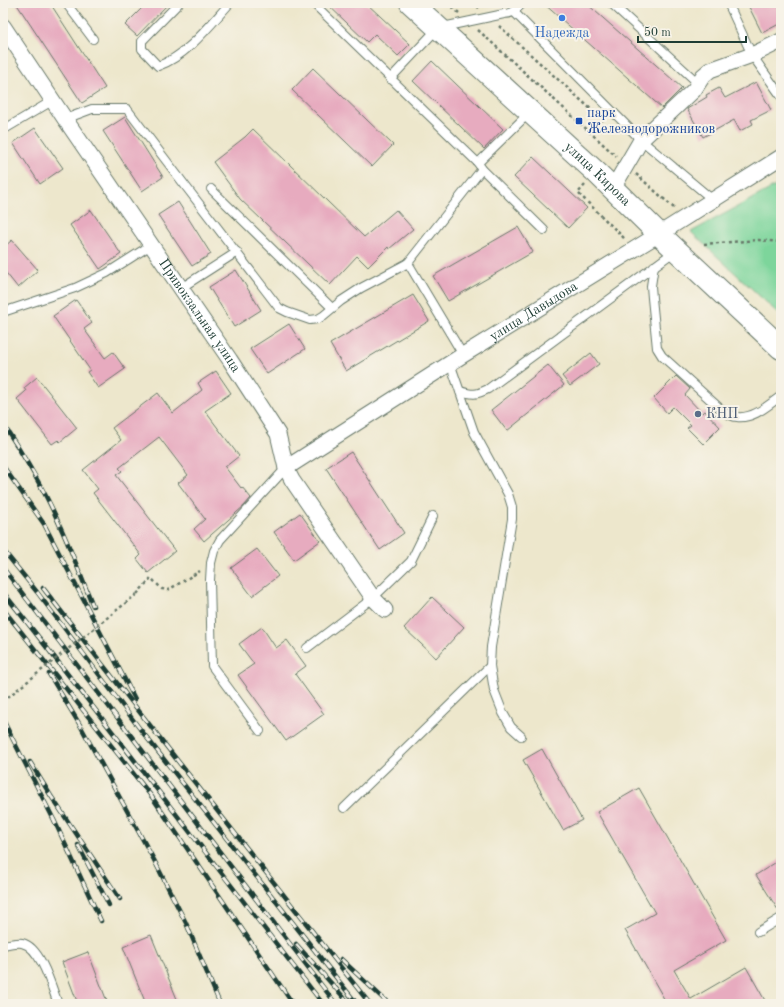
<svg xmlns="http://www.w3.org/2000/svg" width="784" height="1007" font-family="'Old Standard TT',serif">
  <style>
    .green { fill: #7dd59b; stroke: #4e8968 }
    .building { fill: #e7abbf }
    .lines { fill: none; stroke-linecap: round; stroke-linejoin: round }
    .lane-casing { stroke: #677869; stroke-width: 10 }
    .street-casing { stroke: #677869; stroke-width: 17 }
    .secondary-casing { stroke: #677869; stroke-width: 24 }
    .path { stroke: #677869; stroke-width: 2.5; stroke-dasharray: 3 3; stroke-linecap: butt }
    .lane { stroke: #fff; stroke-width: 8 }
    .street { stroke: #fff; stroke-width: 15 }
    .secondary { stroke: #fff; stroke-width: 22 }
    .rail-casing { stroke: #1f3d34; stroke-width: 4.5 }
    .rail { stroke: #f7f3e8; stroke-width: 3; stroke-dasharray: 9; stroke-linecap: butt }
    .path-bridge { stroke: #677869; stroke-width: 2.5; stroke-dasharray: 3 3; stroke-linecap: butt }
    .shop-dot { fill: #3f7fe0; stroke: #f7f3e8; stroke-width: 1.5 }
    .transit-dot { fill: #1a4fb4; stroke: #f7f3e8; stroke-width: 1.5 }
    .service-dot { fill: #5c6f8a; stroke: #f7f3e8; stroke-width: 1.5 }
    .labels { text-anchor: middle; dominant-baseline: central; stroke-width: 4; stroke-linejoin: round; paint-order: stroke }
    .shop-label { font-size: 14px; fill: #366cbe; stroke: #f7f3e8 }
    .transit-label { font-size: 14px; fill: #164399; stroke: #f7f3e8; text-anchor: start }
    .street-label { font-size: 14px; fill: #1f3d34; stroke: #f7f3e8 }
    .service-label { font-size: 14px; fill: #4e5e75; stroke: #f7f3e8; text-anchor: start }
  </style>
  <rect width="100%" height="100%" fill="#f7f3e8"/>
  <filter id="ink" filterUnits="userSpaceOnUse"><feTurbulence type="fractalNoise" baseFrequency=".025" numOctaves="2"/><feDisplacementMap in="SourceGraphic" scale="8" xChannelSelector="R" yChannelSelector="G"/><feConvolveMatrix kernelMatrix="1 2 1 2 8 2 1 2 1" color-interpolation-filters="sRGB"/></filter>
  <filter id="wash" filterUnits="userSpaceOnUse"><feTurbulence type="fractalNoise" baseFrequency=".012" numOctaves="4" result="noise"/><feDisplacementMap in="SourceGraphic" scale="16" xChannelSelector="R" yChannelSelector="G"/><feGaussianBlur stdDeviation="0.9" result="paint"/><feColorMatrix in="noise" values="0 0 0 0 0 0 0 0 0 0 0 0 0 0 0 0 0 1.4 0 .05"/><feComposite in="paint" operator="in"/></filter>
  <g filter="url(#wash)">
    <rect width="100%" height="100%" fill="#ede7cc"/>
    <path class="green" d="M781 183V316L691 232Z"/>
    <g id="blocks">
      <g class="building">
        <path d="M16 3H50L105 88 82 103Z"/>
        <path d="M147 3H169L137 36 125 25Z"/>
        <path d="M326 3H366L410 44 398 56 375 34 367 42Z"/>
        <path d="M543 3H586L682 88 662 108Z"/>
        <path d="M747 3H777L781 11V23L762 33Z"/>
        <path d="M432 61 503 129 484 149 413 81Z"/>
        <path d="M313 68 393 145 372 167 292 90Z"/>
        <path d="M756 82 771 110 751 120 753 124 740 131 734 120 703 137 687 109 707 97 706 95 719 88 725 98Z"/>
        <path d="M125 117 163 177 142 191 103 131Z"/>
        <path d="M35 128 63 168 40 184 13 143Z"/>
        <path d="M253 129 364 237 396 210 413 229 389 249 388 247 368 267 357 256 330 285 240 199 213 162 245 137Z"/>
        <path d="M533 157 587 208 568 228 514 177Z"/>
        <path d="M178 202 211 254 192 266 158 215Z"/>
        <path d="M91 210 121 254 100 269 70 225Z"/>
        <path d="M518 227 533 252 448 301 433 276Z"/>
        <path d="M12 240 38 270 18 288 3 269V248Z"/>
        <path d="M236 270 261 310 234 327 209 287Z"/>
        <path d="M413 295 429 321 346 371 330 344Z"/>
        <path d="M76 300 92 323 84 329 105 358 113 352 125 369 98 388 87 372 90 370 53 316Z"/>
        <path d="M289 324 305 349 267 374 250 349Z"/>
        <path d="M591 353 599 364 570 386 562 376Z"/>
        <path d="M548 365 564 385 507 431 491 410Z"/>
        <path d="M216 371 231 393 205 411 239 456 225 467 241 488 242 487 251 498 244 506 204 541 194 529 205 519 178 483 188 475 159 437 119 468 122 471 116 475 175 551 148 573 137 559 141 555 93 493 98 489 83 470 121 440 112 428 158 393 173 413 202 390 198 383Z"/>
        <path d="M676 376 690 389 685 395 702 413 705 411 720 427 703 444 687 428 691 425 673 407 667 413 654 398Z"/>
        <path d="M37 377 77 428 60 442 58 440 52 444 17 399 26 391 24 388Z"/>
        <path d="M351 452 404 533 380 550 326 468Z"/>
        <path d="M300 513 320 541 294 560 274 532Z"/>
        <path d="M257 549 278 576 252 596 231 568Z"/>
        <path d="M432 597 464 627 436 658 404 628Z"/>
        <path d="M262 627 276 648 287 640 306 666 295 674 324 714 286 741 238 675 254 664 239 644Z"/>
        <path d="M542 749 582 820 563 830 523 760Z"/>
        <path d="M639 788 726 940 674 970 691 999 746 967 767 1004H667L625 930 655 913 597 812Z"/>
        <path d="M781 859V913H780L756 875Z"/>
        <path d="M151 935 179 1004H146L123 947Z"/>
        <path d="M88 952 108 1004H78L62 962Z"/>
      </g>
    </g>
  </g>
  <g filter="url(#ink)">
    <use href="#blocks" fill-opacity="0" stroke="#677869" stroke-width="1"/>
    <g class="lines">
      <g class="lane-casing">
        <g id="lane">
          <path d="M66 3 93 39"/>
          <path d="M179 3 142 41V49L158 66C187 56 210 25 230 3"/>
          <path d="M313 3 478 163 482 169 544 230"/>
          <path d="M611 3 698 83"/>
          <path d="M728 3 752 55 781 96"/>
          <path d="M514 12 641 140 713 200"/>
          <path d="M390 79 438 28 504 14C514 14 516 9 523 3"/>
          <path d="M65 119 92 109H127L187 188 279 308 287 312 310 320 318 319 323 316 341 301 361 288 408 263 482 169"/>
          <path d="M3 130 52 101"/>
          <path d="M478 163 530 112"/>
          <path d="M211 189 332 308"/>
          <path d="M408 263 463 355"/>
          <path d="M654 266 651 286 652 298 657 348 662 356 725 413C729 414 733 417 737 417 754 419 768 405 781 396"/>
          <path d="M181 288 237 252"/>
          <path d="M3 312 75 288 107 273 151 245"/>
          <path d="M450 363 474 432 508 494 512 507V519L491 647 490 666 494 690 503 713 511 727 521 736"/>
          <path d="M460 391C473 395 476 395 488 389L675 251"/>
          <path d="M307 648 373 598 411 561 433 516"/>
          <path d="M260 731 212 666 210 580 211 563 214 551 220 540 286 468"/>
          <path d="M344 808 490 666"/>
          <path d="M758 932 781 918"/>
          <path d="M3 945C9 944 17 942 22 943 41 947 52 988 58 1004"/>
        </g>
      </g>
      <g class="street-casing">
        <g id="street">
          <path id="s1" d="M3 26 65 119 230 360 278 434 286 468 292 480 373 598 385 610"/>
          <path d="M613 188 641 140 694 90 703 76 710 70 752 55 781 41"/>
          <path id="s2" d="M286 468 463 355 659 234 781 157"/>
        </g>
      </g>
      <g class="secondary-casing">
        <g id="secondary">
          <path id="s3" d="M411 3 597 173 659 234 781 348"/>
        </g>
      </g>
      <g class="path">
        <path d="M448 3 459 13"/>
        <path d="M473 3 479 8"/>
        <path d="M499 26 604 121"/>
        <path d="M478 30 616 156"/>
        <path d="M636 174 674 208"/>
        <path d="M585 185 578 193 625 239"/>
        <path d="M704 244 759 240 781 242"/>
        <path d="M137 594 151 578 162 589 168 590 200 571"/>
      </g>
      <use href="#lane" class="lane"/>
      <use href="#street" class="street"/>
      <use href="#secondary" class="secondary"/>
      <g class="rail-casing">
        <g id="rail">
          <path d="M3 424C24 456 45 490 60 526 72 552 82 579 93 606"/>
          <path d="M3 466 44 524 135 699"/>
          <path d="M3 550 37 592 140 729 357 1004"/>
          <path d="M3 568 336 1004"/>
          <path d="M43 588 177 760 370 1004"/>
          <path d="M3 592C111 728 216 867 323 1004"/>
          <path d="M3 609 152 797 293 1004"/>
          <path d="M49 674 80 725 154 860 186 923 220 1004"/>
          <path d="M3 720 54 820 101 921"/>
          <path d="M30 762 51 796 120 899"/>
          <path d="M78 845 109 905"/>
          <path d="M296 944 348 1002"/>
          <path d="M341 959 389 1004"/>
        </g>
      </g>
      <use href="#rail" class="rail"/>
      <path class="path-bridge" d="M3 701 137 594"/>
    </g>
  </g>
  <circle class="shop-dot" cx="562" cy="18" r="4"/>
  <rect class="transit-dot" x="575" y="117" width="8" height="8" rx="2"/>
  <circle class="service-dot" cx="698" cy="414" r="4"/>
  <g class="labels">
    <g class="shop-label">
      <text x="562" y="33">Надежда</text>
    </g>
    <g class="transit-label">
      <text x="587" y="113">парк<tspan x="587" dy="16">Железнодорожников</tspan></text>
    </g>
    <g class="street-label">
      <text stroke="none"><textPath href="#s3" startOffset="253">улица Кирова</textPath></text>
      <text stroke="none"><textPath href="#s2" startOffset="293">улица Давыдова</textPath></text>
      <text stroke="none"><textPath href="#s1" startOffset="350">Привокзальная улица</textPath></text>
    </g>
    <g class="service-label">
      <text x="706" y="414">КНП</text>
    </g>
  </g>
  <rect width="784" height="1007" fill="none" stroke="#f7f3e8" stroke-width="16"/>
  <path d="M638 36v6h108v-6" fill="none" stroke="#1f3d34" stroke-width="2"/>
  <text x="644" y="36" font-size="12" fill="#1f3d34" stroke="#f7f3e8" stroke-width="3" paint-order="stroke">50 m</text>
</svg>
